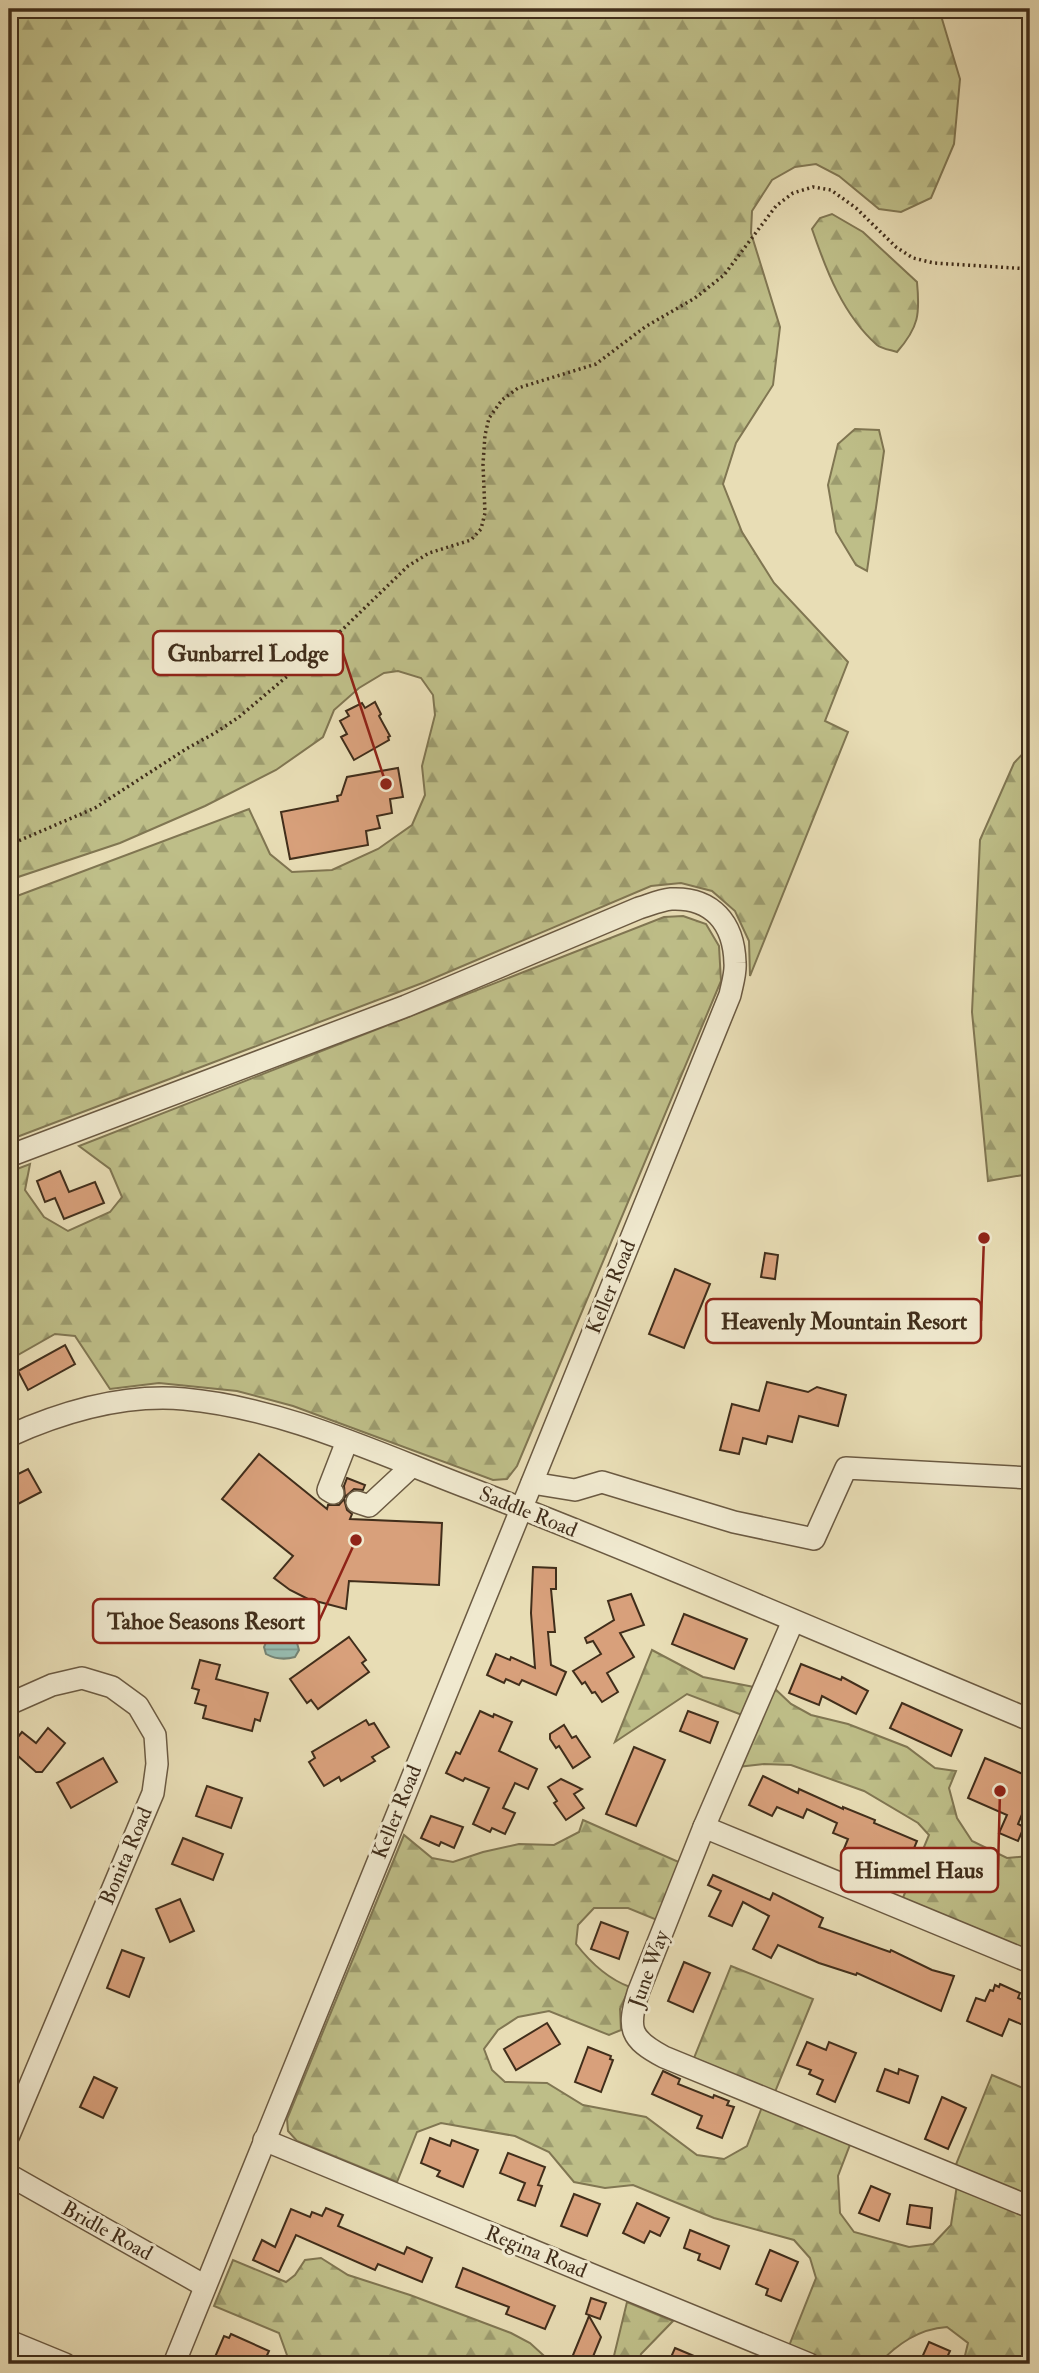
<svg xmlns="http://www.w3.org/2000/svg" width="1039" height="2373" font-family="'IM FELL Double Pica',serif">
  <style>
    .forest { fill: url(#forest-firs); stroke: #807652; stroke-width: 2 }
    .water { fill: url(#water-rules); stroke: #758374; stroke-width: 2 }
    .building { fill: #d8a07b; stroke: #412e1b; stroke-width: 2 }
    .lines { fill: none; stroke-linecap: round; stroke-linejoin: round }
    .minor-casing { stroke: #6b5a42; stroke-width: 24 }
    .path { stroke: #412e1b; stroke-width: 3.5; stroke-dasharray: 2 3.5; stroke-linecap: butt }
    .minor { stroke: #f0e9cf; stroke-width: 21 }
    .labels { text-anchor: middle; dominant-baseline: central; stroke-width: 6; stroke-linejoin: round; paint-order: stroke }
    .street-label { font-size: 21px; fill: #412e1b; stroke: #f0e9cf }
    .leader { fill: none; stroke: #8f2418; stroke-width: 2.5 }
    .callout-dot { fill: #8f2418; stroke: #f0e9cf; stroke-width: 2.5 }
    .callout { fill: #f0e9cf; stroke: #8f2418; stroke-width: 2.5 }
    .callout-label { font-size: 23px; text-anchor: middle; font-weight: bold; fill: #412e1b }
  </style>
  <defs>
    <pattern id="forest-firs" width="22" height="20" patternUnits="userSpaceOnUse" patternTransform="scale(1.75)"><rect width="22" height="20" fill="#bebe88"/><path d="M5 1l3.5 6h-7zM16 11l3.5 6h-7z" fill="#9c9b6e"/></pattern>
    <pattern id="water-rules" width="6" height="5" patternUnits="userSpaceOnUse" patternTransform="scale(1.75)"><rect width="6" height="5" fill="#97bbaf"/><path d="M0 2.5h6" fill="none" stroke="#7d988e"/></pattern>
  </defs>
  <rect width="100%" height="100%" fill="#e8ddb5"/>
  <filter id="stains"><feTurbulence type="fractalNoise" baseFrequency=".00286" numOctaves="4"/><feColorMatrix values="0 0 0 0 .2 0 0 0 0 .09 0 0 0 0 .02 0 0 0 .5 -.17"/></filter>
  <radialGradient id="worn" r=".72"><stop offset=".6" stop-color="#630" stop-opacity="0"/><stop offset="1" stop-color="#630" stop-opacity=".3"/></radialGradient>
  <g class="forest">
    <path d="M9 9H939L960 79 954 144 931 198 901 212 879 209 839 176 816 164 795 167 772 180 752 211 751 233 780 327 773 385 736 443 723 484 742 532 774 583 848 662 825 721 848 732 750 976 749 941 735 911 712 891 681 883 651 886 425 982 9 1140V899L249 809 270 854 292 872 332 870 378 849 412 825 425 795 422 766 435 715 433 695 421 678 398 671 384 673 359 688 334 710 323 737 276 770 205 806 120 843 9 880Z"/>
    <path d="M832 214 863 232 917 282C920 314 919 327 897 352 891 350 882 349 877 345 843 315 826 270 812 229L820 218Z"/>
    <path d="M855 429 879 430 884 451 867 571 856 565 836 532 828 485 838 444Z"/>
    <path d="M1030 746V1167L1023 1175 988 1181 972 1012 980 840 1014 763Z"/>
    <path d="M683 916 706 924 719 946 721 981 517 1466 507 1479 493 1480 293 1406 237 1391 159 1383 110 1389 75 1336 55 1334 9 1360V1172L30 1164 25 1190 44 1217 68 1231 110 1212 122 1197 110 1169 79 1146 664 917Z"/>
    <path d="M652 1650 703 1677 754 1687 742 1715 687 1694 615 1742Z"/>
    <path d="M772 1686 791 1704 811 1715 848 1724 907 1747 935 1768 956 1771 949 1788 957 1818 972 1841 1007 1858 1029 1856 1030 1854V1954L902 1900 929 1835 918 1823 864 1791 791 1765 764 1764 737 1767Z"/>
    <path d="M583 1820 681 1863 657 1920 628 1908H594L578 1925 576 1944C590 1962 608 1979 630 1987L620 2009 621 2030 609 2035 549 2011 518 2017 498 2030 484 2049 492 2070 505 2082 547 2083 583 2105 646 2117 697 2155 724 2159 747 2146 762 2107 851 2142 838 2176 840 2213 854 2232 909 2247 933 2244 951 2225 957 2185 1030 2215V2364H963L968 2343 947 2327C918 2329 898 2344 878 2364H834L789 2346 816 2278 810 2258 794 2240 714 2218 633 2185 605 2188 574 2182 549 2152 515 2136 441 2123 417 2132 397 2182 297 2141 288 2131 287 2119 404 1835 432 1858 453 1862 483 1852 519 1844 554 1845 579 1832Z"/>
    <path d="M731 1966 813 1999 775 2092 694 2058Z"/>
    <path d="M992 2075 1030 2091V2199L955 2167Z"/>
    <path d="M321 2258 348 2275 410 2295 511 2333 530 2343 553 2364H287L288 2358 279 2333 214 2306 233 2260 286 2282 295 2275 305 2260Z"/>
    <path d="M627 2302 673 2321 641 2354 639 2364H612Z"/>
  </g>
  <path class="water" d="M274 1638 290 1640 297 1643 299 1650 295 1657C285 1660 275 1659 266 1654L264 1647 267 1640Z"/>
  <g class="building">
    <path d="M375 702 381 714 379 716 390 736 388 737 389 740 354 760 341 737 347 734 340 721 349 716 346 711 362 703 365 708Z"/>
    <path d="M398 768 403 797 390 799 392 813 377 816 380 828 366 831 368 845 290 859 281 812 338 801 337 796 341 795 347 777Z"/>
    <path d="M60 1171 69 1192 95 1182 104 1203 64 1219 55 1198 45 1202 37 1181Z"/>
    <path d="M765 1253 778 1255 775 1279 761 1277Z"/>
    <path d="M675 1269 710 1284 684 1348 649 1334Z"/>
    <path d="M65 1345 75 1364 28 1390 18 1371Z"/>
    <path d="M767 1382 808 1392 817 1387 846 1395 838 1426 799 1416 792 1442 768 1436 766 1444 743 1438 739 1454 720 1450 732 1404 759 1411Z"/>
    <path d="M259 1454 327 1509 328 1505H339L344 1499 347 1510 352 1514 350 1519 442 1523 439 1585 349 1581 346 1609 308 1599 290 1590 274 1578 293 1556 222 1499Z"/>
    <path d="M28 1469 41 1492 16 1505 9 1487 17 1483 14 1476Z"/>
    <path d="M347 1478 365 1485 363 1490 354 1489 345 1497 344 1486Z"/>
    <path d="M533 1567 556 1568V1589H551L555 1632H548L551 1665 566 1672 556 1695 522 1680 519 1685 506 1679 504 1683 487 1675 496 1654 510 1660 511 1657 535 1668 531 1613Z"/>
    <path d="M631 1594 644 1625 620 1633 634 1657 607 1673 618 1692 602 1702 595 1692 592 1693 585 1682 582 1684 573 1671 601 1654 593 1641 587 1643 585 1638 614 1620 608 1601Z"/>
    <path d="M684 1614 747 1639 734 1669 672 1644Z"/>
    <path d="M349 1637 366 1660 362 1663 369 1672 318 1709 311 1700 307 1703 290 1679Z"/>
    <path d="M200 1660 220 1665 216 1679 268 1693 260 1721 255 1719 252 1731 203 1718 206 1706 195 1703 199 1690 192 1688Z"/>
    <path d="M801 1664 841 1680 842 1677 868 1691 856 1714 822 1696 819 1705 789 1693Z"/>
    <path d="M902 1703 962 1730 951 1756 890 1728Z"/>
    <path d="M480 1711 493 1717 494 1714 512 1722 499 1751 537 1769 528 1789 515 1783 503 1808 515 1813 505 1834 492 1828 490 1832 473 1824 489 1788 465 1778 463 1781 446 1773 456 1752 460 1754Z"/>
    <path d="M688 1711 718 1722 710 1743 680 1731Z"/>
    <path d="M366 1720 369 1725 374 1723 389 1747 372 1757 375 1761 341 1781 339 1777 324 1786 309 1762 315 1758 312 1752Z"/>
    <path d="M564 1725 572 1738 576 1736 590 1757 573 1768 559 1746 556 1748 550 1739V1734Z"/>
    <path d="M48 1728 65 1743 42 1772H36L9 1748 22 1732 36 1743Z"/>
    <path d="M634 1747 665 1760 636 1826 606 1814Z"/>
    <path d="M103 1758 117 1782 71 1808 57 1783Z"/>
    <path d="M985 1758 1030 1777V1795L1018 1824 1024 1827 1018 1841 999 1833 1007 1815 968 1798Z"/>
    <path d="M763 1776 798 1793 799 1789 843 1809V1807L875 1820 874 1823 917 1841 901 1880 881 1872 883 1867 843 1851 848 1839 833 1833 837 1823 807 1809 803 1818 777 1807 772 1816 749 1805Z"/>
    <path d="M561 1779 582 1789 574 1794 584 1808 566 1820 554 1803 557 1801 548 1787Z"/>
    <path d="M207 1786 242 1798 231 1828 196 1816Z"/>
    <path d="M431 1816 463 1827 454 1848 441 1842 439 1846 421 1838Z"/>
    <path d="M183 1838 223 1854 213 1880 172 1864Z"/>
    <path d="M713 1875 770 1900 773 1893 823 1918 819 1927 890 1952 891 1950 932 1970 954 1976 941 2011 857 1973 856 1975 819 1963 778 1945 771 1958 753 1949 769 1916 743 1902 732 1926 709 1916 721 1891 708 1885Z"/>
    <path d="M180 1899 194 1931 170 1942 156 1909Z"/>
    <path d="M601 1922 628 1932 619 1959 591 1949Z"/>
    <path d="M122 1950 144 1958 129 1997 107 1988Z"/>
    <path d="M684 1962 710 1973 693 2012 668 2001Z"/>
    <path d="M1000 1984 1020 1993 1018 1998 1030 2003V2028L1009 2019 1002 2036 967 2021 976 1998 985 2001 990 1990 993 1991 995 1985 999 1987Z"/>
    <path d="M547 2023 560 2044 516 2070 504 2049Z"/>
    <path d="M807 2042 826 2050 829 2042 856 2053 835 2102 817 2094 823 2080 809 2074 811 2070 797 2065Z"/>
    <path d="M588 2047 611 2056 610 2059 613 2060 601 2092 575 2082Z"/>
    <path d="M885 2069 898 2074 899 2069 918 2076 909 2103 877 2091Z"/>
    <path d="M663 2071 680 2079 678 2084 713 2098 714 2095 729 2101 727 2105 734 2107 722 2138 697 2128 702 2116 652 2094Z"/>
    <path d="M94 2077 117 2088 103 2118 80 2107Z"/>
    <path d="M942 2097 966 2108 948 2149 925 2139Z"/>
    <path d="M430 2138 450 2146 452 2140 478 2150 463 2187 437 2176 440 2171 421 2163Z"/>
    <path d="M508 2153 545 2167 538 2185 542 2186 535 2206 518 2200 525 2183 500 2173Z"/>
    <path d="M871 2186 890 2194 879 2221 859 2213Z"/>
    <path d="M574 2194 600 2204 587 2236 561 2226Z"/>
    <path d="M637 2203 669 2218 660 2236 650 2231 644 2243 623 2233Z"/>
    <path d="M910 2205 932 2208 930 2228 907 2224Z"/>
    <path d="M326 2208 343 2215 338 2226 404 2254 407 2247 432 2258 422 2282 378 2264 375 2270 296 2235 279 2272 253 2260 262 2240 275 2247 291 2209 310 2217 312 2212 322 2216Z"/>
    <path d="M690 2230 729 2246 720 2269 698 2260 700 2254 684 2248Z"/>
    <path d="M770 2250 798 2262 781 2301 766 2295 768 2289 756 2284Z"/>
    <path d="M463 2268 555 2306 545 2329 506 2314 509 2307 456 2287Z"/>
    <path d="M591 2298 606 2303 600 2319 586 2314Z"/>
    <path d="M589 2316 601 2337 590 2364H581L571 2360Z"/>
    <path d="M231 2334 269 2351 263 2364H232L215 2357 224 2336 229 2338Z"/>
    <path d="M929 2342 950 2351 944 2364H919Z"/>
    <path d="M675 2348 713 2364H668Z"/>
  </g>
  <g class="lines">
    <g class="minor-casing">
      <g id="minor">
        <path d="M9 1156 406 1006 639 908C649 905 661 900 671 899 712 897 734 923 735 963 736 973 732 985 730 995L174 2364"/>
        <path d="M9 1436C62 1412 125 1394 184 1399 283 1408 377 1453 469 1488 658 1561 844 1642 1030 1720"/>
        <path d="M532 1483 575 1490 602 1482 734 1522 814 1539 846 1468 1030 1478"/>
        <path d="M333 1493 328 1490 347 1441"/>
        <path d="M357 1502 369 1506 412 1466"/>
        <path d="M793 1621 704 1827 638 1993C627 2029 630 2039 664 2057L1030 2207"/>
        <path d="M9 1704 52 1685 82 1678 112 1687 138 1706 155 1735 157 1764 153 1793 9 2135"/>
        <path d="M704 1827 1030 1962"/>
        <path d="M264 2140 809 2364"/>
        <path d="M9 2175 205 2286"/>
        <path d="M9 2341 65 2364"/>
      </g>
    </g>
    <path class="path" d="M9 845 95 808 186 749 215 733 239 717 343 629 408 566 429 553 471 540 481 529 485 513 483 464 485 435 489 418 502 400 518 388 596 364 645 327 695 298 724 275 776 206 793 193 813 187 831 190 856 208 896 247 913 258 934 263 1030 269"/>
    <use href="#minor" class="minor"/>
  </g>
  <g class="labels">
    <g class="street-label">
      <text transform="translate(611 1287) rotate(-68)">Keller Road</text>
      <text transform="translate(528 1512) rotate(22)">Saddle Road</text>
      <text transform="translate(397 1812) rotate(-68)">Keller Road</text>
      <text transform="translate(126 1856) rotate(-67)">Bonita Road</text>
      <text transform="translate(649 1969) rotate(-70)">June Way</text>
      <text transform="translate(107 2231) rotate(29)">Bridle Road</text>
      <text transform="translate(536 2252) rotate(22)">Regina Road</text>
    </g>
  </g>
  <path class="leader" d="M386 784L343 653M984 1238L981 1321M356 1540L319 1621M1000 1791L998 1870"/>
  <g class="callout-dot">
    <circle cx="386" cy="784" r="7"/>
    <circle cx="984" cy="1238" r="7"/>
    <circle cx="356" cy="1540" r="7"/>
    <circle cx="1000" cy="1791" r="7"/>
  </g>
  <g class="callout">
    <rect x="153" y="631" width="190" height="44" rx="7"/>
    <rect x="706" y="1299" width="275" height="44" rx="7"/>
    <rect x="93" y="1599" width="226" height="44" rx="7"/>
    <rect x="841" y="1848" width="157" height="44" rx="7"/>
  </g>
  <g class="callout-label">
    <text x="248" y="661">Gunbarrel Lodge</text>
    <text x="844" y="1329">Heavenly Mountain Resort</text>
    <text x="206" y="1629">Tahoe Seasons Resort</text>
    <text x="919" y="1878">Himmel Haus</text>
  </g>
  <rect width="1039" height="2373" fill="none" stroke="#e8ddb5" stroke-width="35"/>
  <rect x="10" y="10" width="1018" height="2352" fill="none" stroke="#412e1b" stroke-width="3.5"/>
  <rect x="18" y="18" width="1004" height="2338" fill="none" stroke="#412e1b" stroke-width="2"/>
  <rect width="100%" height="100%" filter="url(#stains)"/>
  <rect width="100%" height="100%" fill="url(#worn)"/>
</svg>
